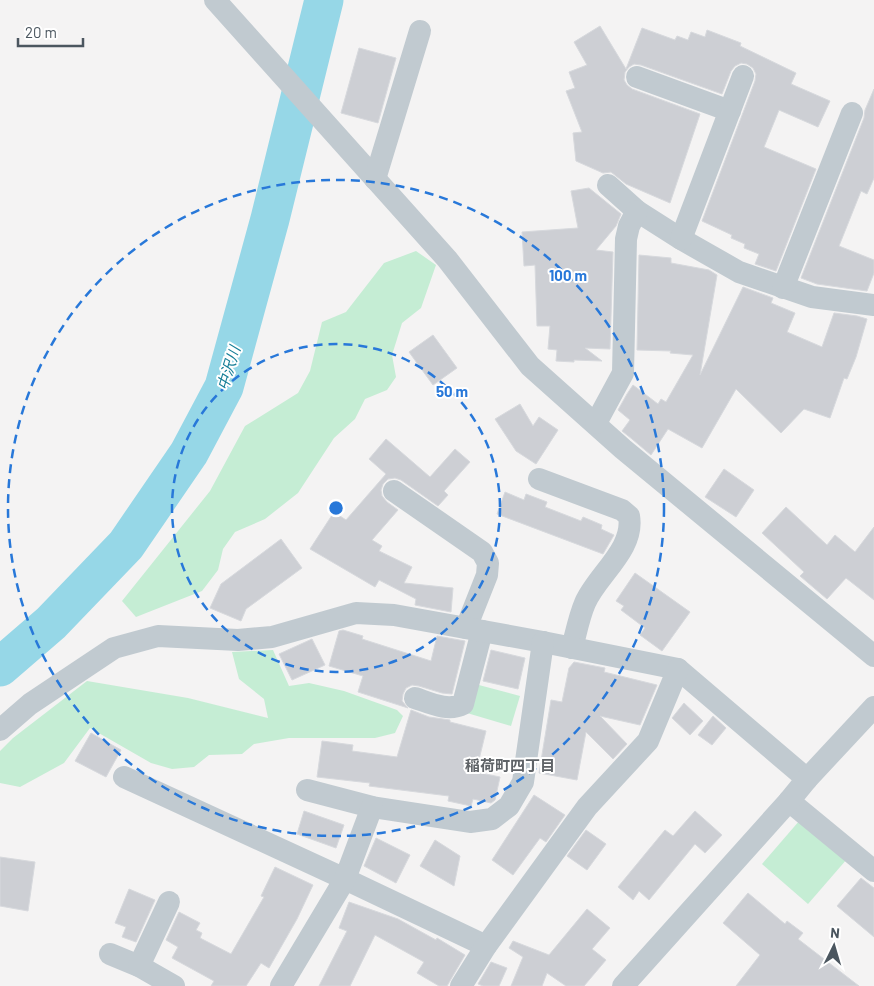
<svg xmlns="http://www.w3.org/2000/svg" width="874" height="986" font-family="Barlow,'Noto Sans JP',sans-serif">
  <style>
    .green { fill: #c5edd4 }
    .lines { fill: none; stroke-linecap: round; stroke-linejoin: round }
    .river { stroke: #96d7e7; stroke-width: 39 }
    .building { fill: #cdcfd4; stroke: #d7d9dd }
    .minor { stroke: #c1cad0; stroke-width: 22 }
    .ring { fill: none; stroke: #2878d9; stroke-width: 2.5; stroke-dasharray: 9 6 }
    .labels { text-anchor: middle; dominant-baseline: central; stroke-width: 4; stroke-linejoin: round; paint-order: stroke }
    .water-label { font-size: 15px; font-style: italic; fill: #167e97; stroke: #fff }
    .neighbourhood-label { font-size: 15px; font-weight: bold; fill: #5f6367; stroke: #fff }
    .centre { fill: #2878d9; stroke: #fff; stroke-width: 2.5 }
    .ring-label { font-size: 15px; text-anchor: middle; font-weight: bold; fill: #2878d9; stroke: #fff; stroke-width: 4; stroke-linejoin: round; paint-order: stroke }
  </style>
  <rect width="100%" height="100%" fill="#f4f3f3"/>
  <g class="green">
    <path d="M416 251 436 265 421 308 402 323 392 355 396 377 387 390 365 399 355 419 334 438 298 493 265 519 235 532 223 549 218 570 202 591 136 617 122 601 210 491 245 426 298 393 310 371 322 322 346 312 384 263Z"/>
    <path d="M273 650 289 686 309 683 344 691 397 710 403 716 395 733 375 738H289L254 744 242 754 209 755 194 767 172 769 151 763 90 728 64 763 20 787 0 783V751L13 738 87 681 188 698 268 718 264 699 239 679 232 652Z"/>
    <path d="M475 684 520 696 511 726 467 713Z"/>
    <path d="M800 820 847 859 808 904 762 864Z"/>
  </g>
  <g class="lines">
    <path class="river" d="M0 667 51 623 126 545 189 453 224 387 270 219 324 0"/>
  </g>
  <g class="building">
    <path d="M600 26 626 69 642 28 675 40 677 36 688 40 691 32 705 37 707 30 741 43 740 46 796 73 791 84 830 101 818 127 779 110 764 147 816 169 776 271 755 264 759 254 744 248 745 244 731 238 732 235 702 221 755 81 756 74 753 68 747 64 741 63 735 66 731 71 722 94 641 65 634 64 629 67 625 72 624 80 627 85 632 89 700 114 670 203 626 184 611 172 603 173 576 161 573 133 582 132 566 91 575 88 569 72 587 65 574 42Z"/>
    <path d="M359 48 396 58 378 123 341 113Z"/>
    <path d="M874 89V178L867 194 861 191 839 246 874 260V273L867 291 817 284 801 278 864 118 865 110Z"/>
    <path d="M589 188 621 214 616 226 596 250 613 252 610 349 585 348 602 361 574 360V362L556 361 557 350 548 349 550 326H537L535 265 524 266 522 232 578 228 571 191Z"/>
    <path d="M639 255 671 258V263L709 270 717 275 700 375 743 287 773 298 771 303 795 313 787 332 822 347 834 313 857 316 867 319 856 357 847 379 844 378 830 418 804 409 781 433 736 389 702 448 668 429 651 455 632 439 622 431 630 420 618 410 627 394 633 385 658 404 661 399 666 402 693 355 670 353 671 351 637 350Z"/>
    <path d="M433 335 457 368 433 385 409 352Z"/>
    <path d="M520 404 533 426 539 417 558 430 536 464 516 451 495 419Z"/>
    <path d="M386 439 430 477 455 449 470 462 444 491 448 495 438 506 401 480 395 478 388 479 383 484 381 490 382 496 387 502 398 510 372 540 382 546 379 551 412 567 404 583 453 588 451 612 415 605 416 599 379 580 375 587 310 549 334 512 346 520 386 474 369 459Z"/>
    <path d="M724 469 754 490 736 517 705 497Z"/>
    <path d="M505 492 524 500 526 494 547 502 545 507 581 521 583 517 602 525 601 529 614 535 603 554 497 514Z"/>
    <path d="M786 507 827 545 835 535 855 552 874 527V600L846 578 827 599 800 576 804 572 762 533Z"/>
    <path d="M281 539 302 568 246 609 241 621 210 608 221 584Z"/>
    <path d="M635 573 690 612 662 651 640 635 645 628 621 610 624 606 616 601Z"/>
    <path d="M343 630 363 636 362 639 431 661 437 636 465 641 452 694 442 693 419 686 412 685 406 688 403 694 402 701 408 708 358 692 363 676 329 666 339 631Z"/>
    <path d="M312 639 325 665 292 680 279 654Z"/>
    <path d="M491 650 525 658 518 689 483 681Z"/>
    <path d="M574 662 605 668 604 672 657 685 640 725 600 716 627 744 613 759 586 732 577 780 539 773 551 700 562 702 569 668Z"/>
    <path d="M684 703 703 721 690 735 672 718Z"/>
    <path d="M411 710 429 717 450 720V722L486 731 476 772 500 777 495 800 491 803 473 799 471 806 448 801 449 796 369 786 370 783 317 777 322 741 353 745 352 751 397 757Z"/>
    <path d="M713 716 726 728 712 745 698 735Z"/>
    <path d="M91 733 121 750 106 777 75 761Z"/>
    <path d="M534 795 565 815 546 842 540 838 513 875 492 860Z"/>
    <path d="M304 811 344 825 336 848 297 834Z"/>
    <path d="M695 811 722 835 705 853 695 844 649 900 639 891 633 900 618 887 665 830 673 836Z"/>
    <path d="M586 830 606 844 587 870 567 856Z"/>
    <path d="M376 838 410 855 396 883 364 866Z"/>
    <path d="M435 840 460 856 454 886 420 866Z"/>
    <path d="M0 857 35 862 28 911 0 906Z"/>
    <path d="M275 867 313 885 297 919 269 968 261 963 246 986H211L214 981 172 958 178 947 166 940 179 912 200 923 196 930 202 933 200 938 231 954 264 897 261 896Z"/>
    <path d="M861 878 874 888V937L837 906Z"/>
    <path d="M129 889 155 900 136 942 122 937 126 927 115 923Z"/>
    <path d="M748 893 785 924 787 921 803 933 798 939 859 986H736L760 955 723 923Z"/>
    <path d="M349 902 398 919 436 940 437 938 465 955 447 986H439L417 973 424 962 375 935 350 986H319L347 931 339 928Z"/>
    <path d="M587 909 610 928 592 949 606 960 584 986H566L547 973 542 986H511L523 957 509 948 513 941 549 955Z"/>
    <path d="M491 962 507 968 499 986H483L478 984Z"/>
  </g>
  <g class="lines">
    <g class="minor">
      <path d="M215 0 447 259 530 366 623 449 874 656"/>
      <path d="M637 77 730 111"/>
      <path d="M375 179 420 31"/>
      <path d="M608 185 637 211 681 239 739 272 812 297 874 305"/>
      <path d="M681 239 743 76"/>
      <path d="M783 288 852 113"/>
      <path d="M596 423 623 373 626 239 629 226 637 211"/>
      <path d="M539 479 622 510 629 516C635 549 597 575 585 603 579 617 576 633 572 648"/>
      <path d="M394 491 482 552 488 563 487 575 466 628"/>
      <path d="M415 698C430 703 448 712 463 704L482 631"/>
      <path d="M0 730 30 704 114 648 158 636 238 640 272 637 356 613 394 615 543 642 678 669 807 779"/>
      <path d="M124 777 345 879 486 946"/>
      <path d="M307 790 372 807 470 822 492 819 509 806 523 782 543 642"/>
      <path d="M789 801 874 871"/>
      <path d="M110 954 139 966 174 986"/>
      <path d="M139 966 169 902"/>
      <path d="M281 986 345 879 372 807"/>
      <path d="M461 986 486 946 587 807 648 741 678 669"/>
      <path d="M623 986 789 801 807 779 874 707"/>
    </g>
  </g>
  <g class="ring">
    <circle cx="336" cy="508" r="164"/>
    <circle cx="336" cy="508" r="328"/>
  </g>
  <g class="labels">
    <g class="water-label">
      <text transform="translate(228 368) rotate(-73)">中沢川</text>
    </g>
    <g class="neighbourhood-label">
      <text x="510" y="765">稲荷町四丁目</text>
    </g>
  </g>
  <circle cx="336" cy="508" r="8" class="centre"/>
  <g class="ring-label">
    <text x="568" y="281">100 m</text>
    <text x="452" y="397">50 m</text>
  </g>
  <g transform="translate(834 946) rotate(5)" stroke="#ffffff" stroke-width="4" paint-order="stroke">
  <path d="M0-4L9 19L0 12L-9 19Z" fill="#4b565f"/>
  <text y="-8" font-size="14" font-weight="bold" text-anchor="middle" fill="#4b565f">N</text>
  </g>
  <path d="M18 38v8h65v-8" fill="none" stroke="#4b565f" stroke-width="2.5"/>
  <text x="25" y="38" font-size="15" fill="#4b565f" stroke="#ffffff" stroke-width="4" paint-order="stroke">20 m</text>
</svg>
